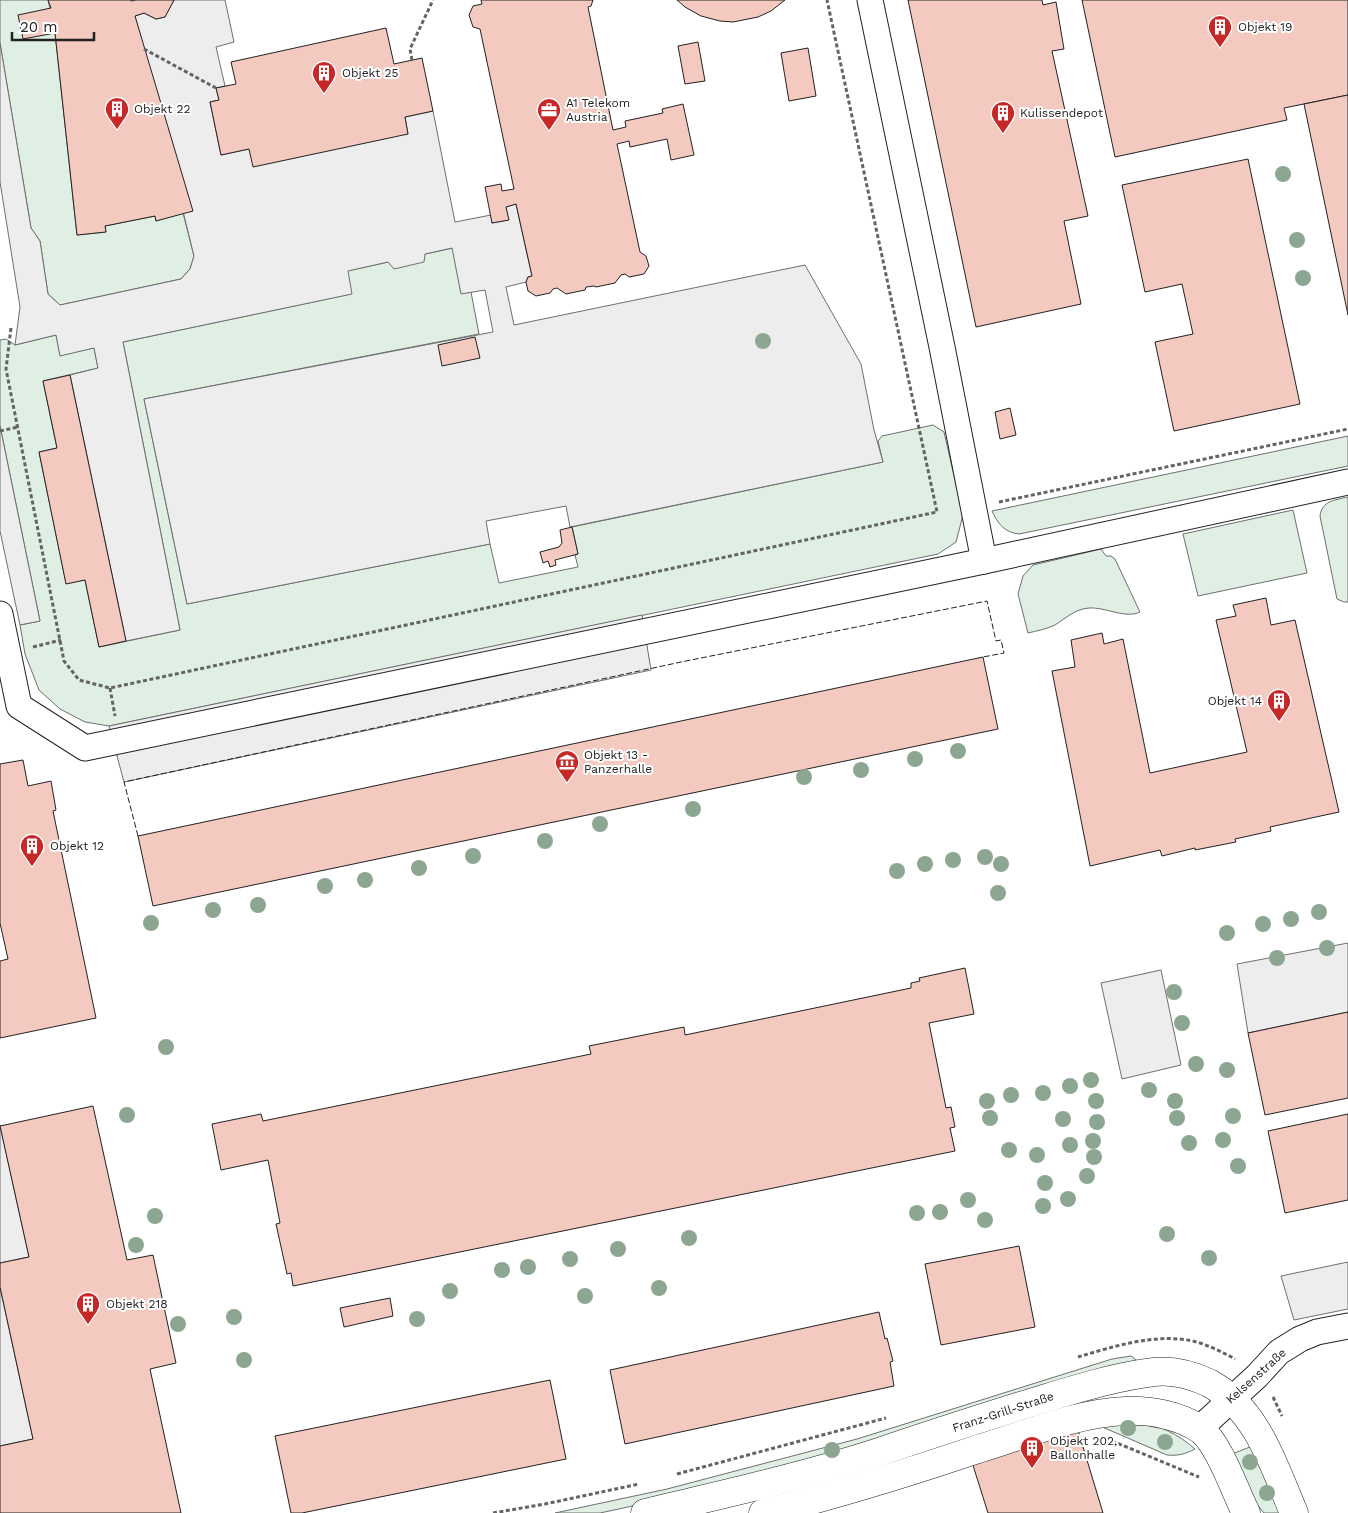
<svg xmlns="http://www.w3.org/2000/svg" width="1348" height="1513" font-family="'Work Sans',sans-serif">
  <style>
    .green { fill: #e0efe3; stroke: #6f6f6f }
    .parking { fill: #ededed; stroke: #6f6f6f }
    .building { fill: #f3c9c0; stroke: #222 }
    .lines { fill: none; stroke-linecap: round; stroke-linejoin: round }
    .minor-casing { stroke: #222; stroke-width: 27 }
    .tertiary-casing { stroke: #222; stroke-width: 29 }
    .path { stroke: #646464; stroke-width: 3; stroke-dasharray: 4 2.5; stroke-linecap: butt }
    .minor { stroke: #fff; stroke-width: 25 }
    .tertiary { stroke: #fff; stroke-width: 28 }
    .fence { stroke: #222; stroke-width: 1; stroke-dasharray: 6 2.5; stroke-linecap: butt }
    .tree { fill: #8da692 }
    .labels { text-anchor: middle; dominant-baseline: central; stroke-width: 4; stroke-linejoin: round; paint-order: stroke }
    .poi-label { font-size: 12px; fill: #222; stroke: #fff; text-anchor: start }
    .street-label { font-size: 12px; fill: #222; stroke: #fff }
  </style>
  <rect width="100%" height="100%" fill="#fff"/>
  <g class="green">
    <path d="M0 0H48L55 33 77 235 106 232 105 226 155 216 156 221 183 213 194 256 190 269 181 279 60 305 48 294 40 241 31 228 0 43Z"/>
    <path d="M453 248 461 293 471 292 479 334 144 399 187 604 490 544 499 583 578 567 575 555 578 554 572 527 883 462 878 441 882 436 933 425 944 432 963 515 956 542 938 554 109 726 85 722 60 709 39 690 25 654 20 625 40 621 0 426V340L6 339 15 345 56 335 60 355 94 348 98 368 43 381 57 448 39 452 66 583 85 580 99 647 180 630 123 342 351 294 347 271Z"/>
    <path d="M1348 436V466L1019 534C1004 532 998 524 992 511Z"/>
    <path d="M1348 497V602H1344L1337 599 1320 516C1322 501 1334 500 1348 497Z"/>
    <path d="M1293 510 1307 573 1198 596 1183 534Z"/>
    <path d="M1101 549 1106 556H1111L1115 559 1140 612C1125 619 1106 607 1089 608 1075 609 1066 618 1055 625 1047 629 1036 631 1028 633L1018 594 1023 576 1033 565Z"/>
    <path d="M1131 1356 1140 1363 891 1439 651 1502 600 1513H555L667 1489 857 1439 1112 1359Z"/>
    <path d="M1136 1419C1159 1426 1177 1433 1195 1449 1185 1454 1179 1456 1167 1455L1100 1426Z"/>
    <path d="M1255 1445 1285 1513H1264L1256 1503 1232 1454Z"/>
  </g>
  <g class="parking">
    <path d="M174 0H225L234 42 216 47 225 86 216 88 219 100 210 102 221 155 249 149 408 134 405 117 433 111 455 222 491 215 492 223 508 220 506 207 516 204 532 276 528 277 526 282 506 287 514 325 805 265 861 364 874 430 883 462 570 527 566 506 486 521 490 544 187 604 144 399 493 332 485 290 461 294 452 248 425 254 424 262 394 269 388 262 348 271 352 294 123 342 180 630 126 641 70 375 98 368 94 348 60 356 56 335 15 345 20 307 0 182V43L31 228 40 241 48 294 60 305 181 279 190 269 194 256 135 16 144 13 156 19 165 17Z"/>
    <path d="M0 426 40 621 20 625 0 531Z"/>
    <path d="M642 615 651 670 124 782 109 726Z"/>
    <path d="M1348 943V1012L1248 1033 1237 964Z"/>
    <path d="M1161 970 1181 1065 1122 1079 1101 983Z"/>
    <path d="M0 1125 29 1257 0 1263Z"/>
    <path d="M1348 1262V1309L1294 1320 1281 1276Z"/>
    <path d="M0 1287 33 1439 0 1446Z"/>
  </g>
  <g class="building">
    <path d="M48 0H131V1L136 0H174L165 17 156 19 144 13 135 16 193 211 156 221 155 216 105 226 106 232 77 235 55 33 23 39 18 15 51 8Z"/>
    <path d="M481 0H593L591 6 588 7 613 130 626 127 625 121 663 113 662 109 683 104 694 155 671 160 667 139 630 147 629 141 617 144 640 252 646 256 649 266 644 274 629 277 625 274 621 275 615 283 596 287 594 286 586 287 585 290 566 294 557 288 553 289 550 293 536 296 528 291 526 282 528 277 532 276 516 204 506 207 509 220 492 223 485 187 501 184 502 191 514 189 480 29 473 27 469 15 473 6 482 4Z"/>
    <path d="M677 0H785L771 11 758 17 733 22 720 21 701 16 685 7Z"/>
    <path d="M908 0H1042L1043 5 1056 2 1064 49 1052 51 1088 216 1064 221 1081 304 976 327Z"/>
    <path d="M1082 0H1348V95L1284 108 1287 120 1115 157Z"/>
    <path d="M386 28 394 64 422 58 433 111 405 117 408 134 253 167 249 149 221 155 210 102 219 100 216 88 236 84 231 62Z"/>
    <path d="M698 42 705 81 685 84 678 46Z"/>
    <path d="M808 48 816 96 789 101 781 53Z"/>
    <path d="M1348 95V315L1304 104Z"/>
    <path d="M1248 159 1300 404 1174 431 1155 342 1193 334 1182 284 1145 292 1122 185Z"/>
    <path d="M475 337 480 358 442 366 438 345Z"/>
    <path d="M70 375 126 641 99 647 85 580 66 584 39 452 57 448 43 381Z"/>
    <path d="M1010 408 1016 435 1000 439 995 412Z"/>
    <path d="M572 527 578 554 555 560 556 565 550 567 548 561 543 563 540 552 559 547 562 543 560 530Z"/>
    <path d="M1266 598 1271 625 1295 620 1339 812 1270 827 1271 831 1235 839 1236 842 1195 850V848L1162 856 1160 850 1090 866 1052 671 1075 667 1071 640 1102 633 1104 644 1123 639 1150 773 1247 752 1216 620 1236 616 1233 605Z"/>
    <path d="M983 657 998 729 153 906 138 836Z"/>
    <path d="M23 760 28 786 51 781 56 810 53 811 96 1018 0 1038V961L8 959 0 923V764Z"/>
    <path d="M965 968 974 1014 929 1023 946 1108 951 1107 955 1127 950 1128 955 1151 293 1286 291 1273 287 1274 276 1224 280 1223 268 1160 221 1170 212 1124 261 1114 263 1121 591 1054 589 1046 684 1027 685 1035 911 988V983L920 981 919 978Z"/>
    <path d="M1348 1012V1098L1265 1115 1248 1033Z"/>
    <path d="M93 1106 127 1260 153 1255 176 1363 150 1369 181 1513H0V1446L33 1439 0 1287V1263L29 1257 0 1126Z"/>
    <path d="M1348 1114V1200L1285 1213 1268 1131Z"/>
    <path d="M1019 1246 1035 1327 941 1345 925 1264Z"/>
    <path d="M390 1298 393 1316 344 1327 340 1308Z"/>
    <path d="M879 1312 885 1339 887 1338 893 1361 890 1362 894 1386 625 1444 610 1370Z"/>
    <path d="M550 1380 566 1459 302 1513H291L275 1436Z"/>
    <path d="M1077 1427 1103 1513H988L971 1459Z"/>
  </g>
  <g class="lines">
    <g class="minor-casing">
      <g id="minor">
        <path d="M870 0 942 347 984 561"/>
        <path d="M0 614 19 706 85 748 984 561 1348 482"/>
        <path d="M1199 1429 1257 1376 1279 1352 1300 1339 1317 1332 1348 1326"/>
      </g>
    </g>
    <g class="tertiary-casing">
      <g id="tertiary">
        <path d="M645 1513C723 1494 802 1477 879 1452 929 1435 979 1419 1030 1403 1070 1391 1112 1377 1154 1372 1172 1370 1192 1375 1209 1383 1257 1409 1274 1466 1294 1513"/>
        <path d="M763 1513C835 1495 907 1473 978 1449 1024 1435 1076 1413 1125 1411 1150 1410 1180 1415 1201 1430 1219 1444 1235 1491 1246 1513"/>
      </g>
    </g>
    <g class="path">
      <path d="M144 49 216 88"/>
      <path d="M412 60 410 49 433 0"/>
      <path d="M11 328 6 369 64 661 79 680 110 688 937 512 827 0"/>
      <path d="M0 431 18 427"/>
      <path d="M999 502 1348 429"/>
      <path d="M33 647 61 640"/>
      <path d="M110 688 115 716"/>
      <path d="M1078 1357C1115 1346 1161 1331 1200 1343 1212 1347 1224 1353 1235 1359"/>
      <path d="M1273 1397 1282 1416"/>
      <path d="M1112 1441 1199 1477"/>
      <path d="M677 1474 886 1418"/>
      <path d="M493 1513 545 1504 639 1484"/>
    </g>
    <use href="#minor" class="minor"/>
    <use href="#tertiary" class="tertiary"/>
    <path class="fence" d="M138 836 124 782 681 662 987 601 996 641 1001 640 1004 653 983 657"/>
  </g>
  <g class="tree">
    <circle cx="1283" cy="174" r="8"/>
    <circle cx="1297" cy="240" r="8"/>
    <circle cx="1303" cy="278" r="8"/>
    <circle cx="763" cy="341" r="8"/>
    <circle cx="958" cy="751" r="8"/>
    <circle cx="915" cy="759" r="8"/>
    <circle cx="861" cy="770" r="8"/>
    <circle cx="804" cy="777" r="8"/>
    <circle cx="693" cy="809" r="8"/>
    <circle cx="600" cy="824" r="8"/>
    <circle cx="545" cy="841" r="8"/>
    <circle cx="473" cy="856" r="8"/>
    <circle cx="985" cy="857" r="8"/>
    <circle cx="953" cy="860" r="8"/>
    <circle cx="925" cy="864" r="8"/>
    <circle cx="1001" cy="864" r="8"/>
    <circle cx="419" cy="868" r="8"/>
    <circle cx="897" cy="871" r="8"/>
    <circle cx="365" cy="880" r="8"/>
    <circle cx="325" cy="886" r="8"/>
    <circle cx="998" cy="893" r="8"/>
    <circle cx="258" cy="905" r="8"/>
    <circle cx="213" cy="910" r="8"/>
    <circle cx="1319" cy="912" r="8"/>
    <circle cx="1291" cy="919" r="8"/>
    <circle cx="151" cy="923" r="8"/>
    <circle cx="1263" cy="924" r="8"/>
    <circle cx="1227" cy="933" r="8"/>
    <circle cx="1327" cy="948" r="8"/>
    <circle cx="1277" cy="958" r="8"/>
    <circle cx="1174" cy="992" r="8"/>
    <circle cx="1182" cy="1023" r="8"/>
    <circle cx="166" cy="1047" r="8"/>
    <circle cx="1196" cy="1064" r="8"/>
    <circle cx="1227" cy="1070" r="8"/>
    <circle cx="1091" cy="1080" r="8"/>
    <circle cx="1070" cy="1086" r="8"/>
    <circle cx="1149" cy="1090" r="8"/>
    <circle cx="1043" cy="1093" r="8"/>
    <circle cx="1011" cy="1095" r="8"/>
    <circle cx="987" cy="1101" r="8"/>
    <circle cx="1096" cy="1101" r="8"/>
    <circle cx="1175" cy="1101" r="8"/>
    <circle cx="127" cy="1115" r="8"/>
    <circle cx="1233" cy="1116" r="8"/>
    <circle cx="990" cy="1118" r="8"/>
    <circle cx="1177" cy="1118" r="8"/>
    <circle cx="1063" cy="1119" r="8"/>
    <circle cx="1097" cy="1122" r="8"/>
    <circle cx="1223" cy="1140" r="8"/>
    <circle cx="1093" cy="1141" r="8"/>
    <circle cx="1189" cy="1143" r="8"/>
    <circle cx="1070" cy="1145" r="8"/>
    <circle cx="1009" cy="1150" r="8"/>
    <circle cx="1037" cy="1155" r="8"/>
    <circle cx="1094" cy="1157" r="8"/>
    <circle cx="1238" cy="1166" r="8"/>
    <circle cx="1087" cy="1176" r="8"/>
    <circle cx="1045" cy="1183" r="8"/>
    <circle cx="1068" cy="1199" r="8"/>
    <circle cx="968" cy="1200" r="8"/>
    <circle cx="1043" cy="1206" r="8"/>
    <circle cx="940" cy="1212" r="8"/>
    <circle cx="917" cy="1213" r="8"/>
    <circle cx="155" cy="1216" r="8"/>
    <circle cx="985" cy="1220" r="8"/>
    <circle cx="1167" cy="1234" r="8"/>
    <circle cx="689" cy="1238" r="8"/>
    <circle cx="136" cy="1245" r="8"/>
    <circle cx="618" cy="1249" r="8"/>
    <circle cx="1209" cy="1258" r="8"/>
    <circle cx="570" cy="1259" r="8"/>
    <circle cx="528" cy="1267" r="8"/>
    <circle cx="502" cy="1270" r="8"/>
    <circle cx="659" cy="1288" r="8"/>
    <circle cx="450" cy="1291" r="8"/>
    <circle cx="585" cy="1296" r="8"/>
    <circle cx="234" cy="1317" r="8"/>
    <circle cx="417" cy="1319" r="8"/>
    <circle cx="178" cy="1324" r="8"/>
    <circle cx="244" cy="1360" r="8"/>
    <circle cx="1128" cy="1428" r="8"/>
    <circle cx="1165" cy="1442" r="8"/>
    <circle cx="832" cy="1450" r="8"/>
    <circle cx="1250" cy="1462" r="8"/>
    <circle cx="1267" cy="1493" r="8"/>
  </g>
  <defs>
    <g id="building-pin" transform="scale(1.25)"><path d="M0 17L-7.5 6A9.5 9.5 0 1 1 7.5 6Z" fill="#c62828" stroke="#fff"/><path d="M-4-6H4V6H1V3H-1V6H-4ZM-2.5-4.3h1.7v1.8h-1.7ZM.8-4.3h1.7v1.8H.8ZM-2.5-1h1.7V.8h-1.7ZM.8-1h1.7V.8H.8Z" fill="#fff"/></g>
    <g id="office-pin" transform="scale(1.25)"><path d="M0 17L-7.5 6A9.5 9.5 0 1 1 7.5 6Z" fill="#c62828" stroke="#fff"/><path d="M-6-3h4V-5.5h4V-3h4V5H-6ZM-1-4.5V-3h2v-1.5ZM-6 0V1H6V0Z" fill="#fff"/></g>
    <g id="museum-pin" transform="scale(1.25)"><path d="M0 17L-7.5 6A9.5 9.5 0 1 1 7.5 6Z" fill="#c62828" stroke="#fff"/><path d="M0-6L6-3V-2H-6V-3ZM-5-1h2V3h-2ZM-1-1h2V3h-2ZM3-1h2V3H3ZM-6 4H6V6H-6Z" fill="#fff"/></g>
  </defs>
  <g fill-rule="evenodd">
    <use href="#building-pin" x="1220" y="27"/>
    <use href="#building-pin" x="324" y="73"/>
    <use href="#building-pin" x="117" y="109"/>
    <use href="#office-pin" x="549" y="110"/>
    <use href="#building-pin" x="1003" y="113"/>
    <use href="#building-pin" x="1279" y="701"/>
    <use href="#museum-pin" x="567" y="762"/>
    <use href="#building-pin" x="32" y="846"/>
    <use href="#building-pin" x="88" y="1304"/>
    <use href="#building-pin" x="1032" y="1448"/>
  </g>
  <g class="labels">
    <g class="poi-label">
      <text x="1238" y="27">Objekt 19</text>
      <text x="342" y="73">Objekt 25</text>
      <text x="566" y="103">A1 Telekom<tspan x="566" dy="14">Austria</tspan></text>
      <text x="134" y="109">Objekt 22</text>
      <text x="1020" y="113">Kulissendepot</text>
      <text x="1262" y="701" text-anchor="end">Objekt 14</text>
      <text x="584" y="755">Objekt 13 -<tspan x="584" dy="14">Panzerhalle</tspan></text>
      <text x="50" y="846">Objekt 12</text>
      <text x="106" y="1304">Objekt 218</text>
      <text x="1050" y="1441">Objekt 202,<tspan x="1050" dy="14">Ballonhalle</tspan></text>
    </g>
    <g class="street-label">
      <text transform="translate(1256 1376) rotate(-42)">Kelsenstraße</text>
      <text transform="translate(1003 1412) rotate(-18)">Franz-Grill-Straße</text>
    </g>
  </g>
  <path d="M12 32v8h82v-8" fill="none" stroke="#222222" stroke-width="2.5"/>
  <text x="20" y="32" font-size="15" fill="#222222" stroke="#ffffff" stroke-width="4" paint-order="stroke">20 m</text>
</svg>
